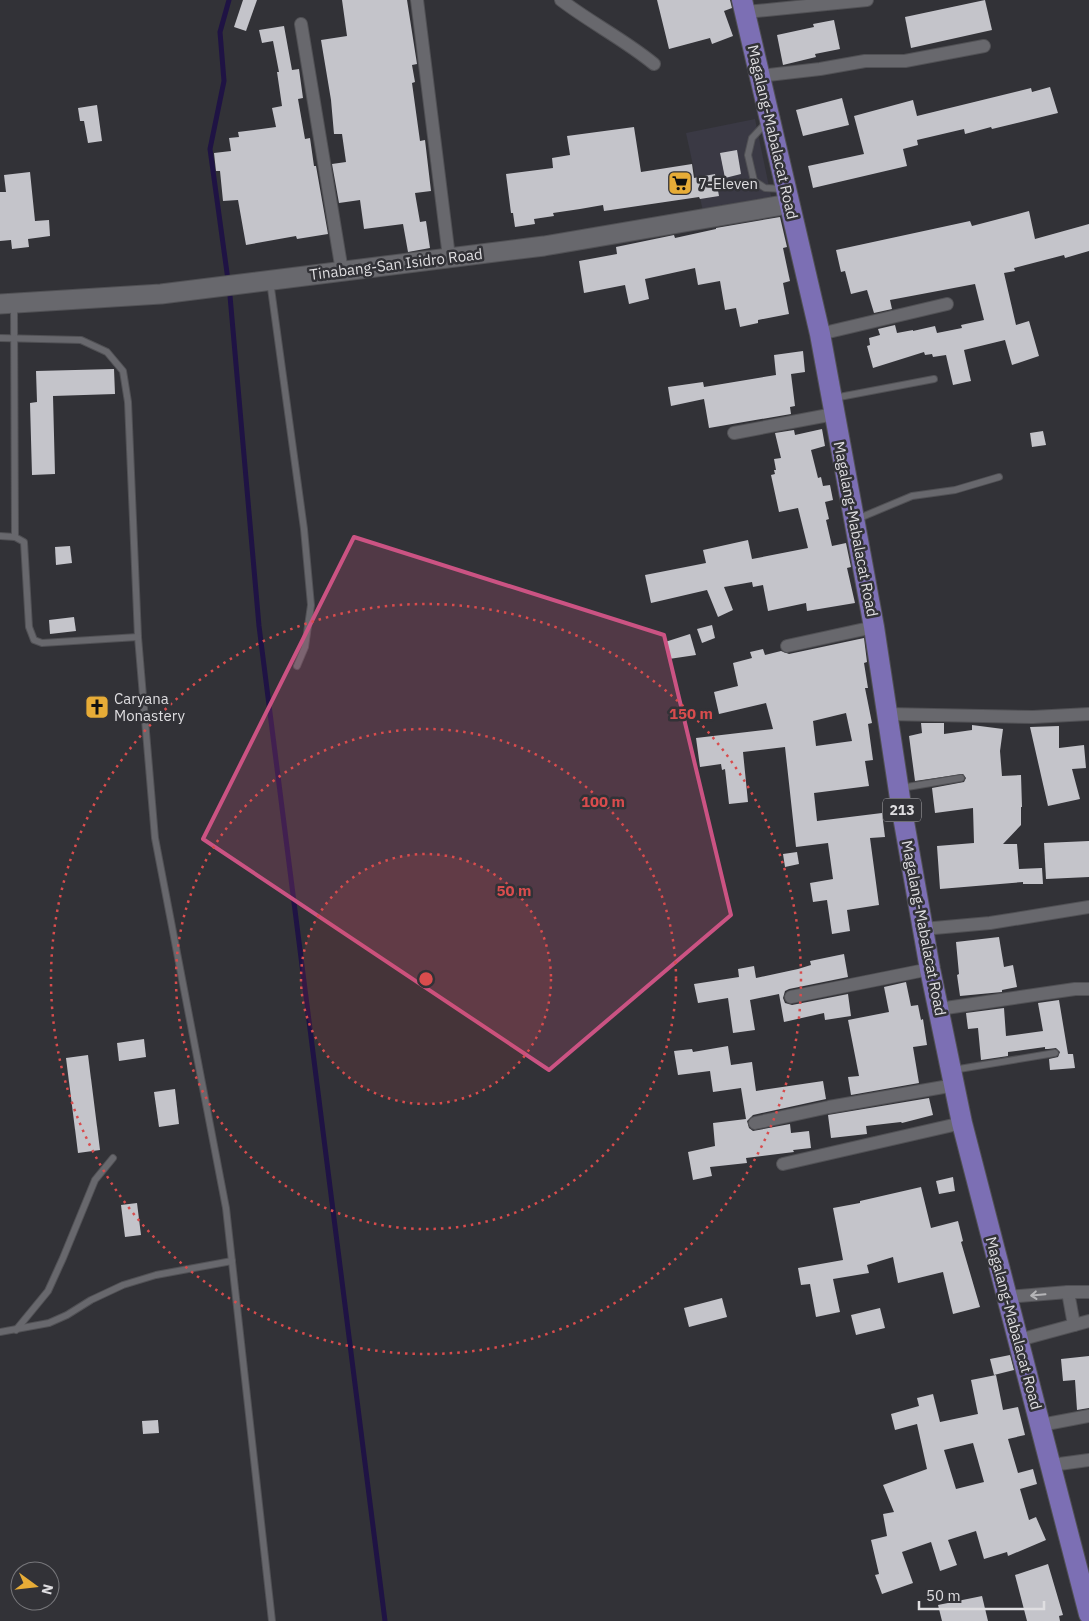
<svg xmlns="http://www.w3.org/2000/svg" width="1089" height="1621" font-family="'IBM Plex Sans',sans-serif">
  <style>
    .built { fill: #3a3944 }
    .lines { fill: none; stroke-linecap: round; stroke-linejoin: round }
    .stream { stroke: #1f1344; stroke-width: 5 }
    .building { fill: #c4c4ca; fill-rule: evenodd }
    .lane-casing { stroke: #515155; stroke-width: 8 }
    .street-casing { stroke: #515155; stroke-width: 14 }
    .secondary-casing { stroke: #515155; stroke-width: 21 }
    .primary-casing { stroke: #515155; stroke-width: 22 }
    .lane { stroke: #68686d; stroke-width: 6 }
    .street { stroke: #68686d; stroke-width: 12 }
    .secondary { stroke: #68686d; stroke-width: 19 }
    .primary { stroke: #7c6fb4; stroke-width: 20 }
    .oneway { stroke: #b5b5b8 }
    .marked { fill: #cb5383; fill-opacity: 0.2; stroke: #cb5383; stroke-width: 4; stroke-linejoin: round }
    .ring { fill: none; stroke: #d84c4d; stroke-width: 2.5; stroke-dasharray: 2.5 5 }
    .labels { text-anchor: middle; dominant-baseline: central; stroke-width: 5; stroke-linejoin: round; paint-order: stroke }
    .shield { fill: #323237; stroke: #abaaae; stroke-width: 1 }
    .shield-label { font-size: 14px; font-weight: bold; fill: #dfdee1 }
    .street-label { font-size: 15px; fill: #dfdee1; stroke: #323237 }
    .poi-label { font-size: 15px; fill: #dfdee1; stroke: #323237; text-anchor: start }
    .centre { fill: #d84c4d; stroke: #323237; stroke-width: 2.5 }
    .ring-label { font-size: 15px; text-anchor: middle; font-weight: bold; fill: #d84c4d; stroke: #323237; stroke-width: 5; stroke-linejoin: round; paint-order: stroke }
  </style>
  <rect width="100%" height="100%" fill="#323237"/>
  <path class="built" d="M755 119 772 201 704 216 686 133Z"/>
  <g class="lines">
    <g class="stream">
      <path d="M228 280 210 149 224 81 220 32 229 0"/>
      <path d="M230 296 259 626 385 1621"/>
    </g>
  </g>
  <g class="building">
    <path d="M243 0H257L246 31 234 27Z"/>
    <path d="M342 0H407L417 64 412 65 415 82 412 83 420 141 425 140 431 191 415 193 420 222 426 221 430 248 408 252 403 224 364 229 360 200 339 203 332 164 346 162 342 134H334L331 100 321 40 347 36Z"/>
    <path d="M657 0H730L732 8 724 11 733 36 712 44 710 38 669 49Z"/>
    <path d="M985 0 992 30 911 48 905 17Z"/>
    <path d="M834 20 840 49 815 54 816 57 783 65 777 35 814 27 813 24Z"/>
    <path d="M284 26 292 70 299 69 303 98 298 99 305 139 310 138 314 166H316L328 234 297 239 296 236 246 245 238 200 223 201 220 171H216L214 153 231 151 229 138 239 137 238 132 276 127 272 108 282 106 277 72H279L273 41 262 43 259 30Z"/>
    <path d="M1050 87 1058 113 992 129 991 127 965 134 964 129 917 140 918 145 903 149 907 166 813 188 808 166 864 154 854 116 913 100 917 116 1031 88 1032 92Z"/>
    <path d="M842 98 849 125 803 136 796 110Z"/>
    <path d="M97 105 102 141 88 143 84 121H80L78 108Z"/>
    <path d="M634 127 641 172 692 164 694 178 715 174 719 196 700 199 699 197 604 211 603 205 580 209 553 213 554 216 534 219 535 224 515 227 513 213H511L506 174 553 168 552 158 570 155 567 136Z"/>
    <path d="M737 150 741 174 725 178 720 153Z"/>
    <path d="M30 172 35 221 49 220 50 236 28 239 29 247 12 249 11 240 0 241V192H6L4 175Z"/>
    <path d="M1029 211 1035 239 1089 224V251L1065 258 1064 255 1014 268 1015 271 1004 273 1016 325 1029 321 1039 356 1012 365 1005 340 964 350 971 381 953 385 946 355 933 357 932 354 925 355 924 352 873 368 867 346 870 345 869 338 880 335 878 329 895 325 897 333 913 330V331L935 326 937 333 962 328 961 325 984 320 975 284 890 300 892 309 874 313 867 290 851 294 845 271 841 272 836 250 970 221 972 226Z"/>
    <path d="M780 217 787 247 783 248 790 281 783 283 789 314 758 320V323L740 327 736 308 725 310 720 281 698 285 695 268 645 279 649 299 629 304 625 285 584 293 579 261 617 254 616 247 674 235 675 238 716 229V228Z"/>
    <path d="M803 351 805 372 791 374 795 406 790 407 791 414 709 428 704 399 671 406 668 387 703 382 704 387 776 375 774 355Z"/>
    <path d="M114 369 115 394 53 396 55 474 32 475 30 403 37 402 36 371Z"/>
    <path d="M822 429 825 446 811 450 818 478 821 477 823 486 830 485 833 500 825 502 829 519 826 520 832 546 846 543 851 567 847 568 855 603 807 611 806 603 768 611 763 585 753 587 752 582 724 587 733 610 718 617 707 590 651 603 645 575 706 563 703 550 748 540 752 559 808 548 798 508 779 512 771 475 775 474 774 470H776L774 459 781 458 775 433 794 430 795 435Z"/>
    <path d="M1043 431 1046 445 1032 447 1030 433Z"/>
    <path d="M70 546 72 563 56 565 55 547Z"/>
    <path d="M74 617 76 631 50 634 49 620Z"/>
    <path d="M712 625 715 638 702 643 697 629Z"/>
    <path d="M690 634 696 655 669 659 665 642Z"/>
    <path d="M864 638 867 662 864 663 868 688H865L872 723 868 724 873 760 865 761 869 786 814 793 817 821 882 813 885 837 870 838 879 905 847 910 850 931 832 934 827 900 813 902 810 883 833 879 828 843 796 847 785 747 743 752 748 802 729 804 725 769 722 770 721 764 700 767 696 738 773 729 766 703 719 714 714 692 738 686 733 663 752 658 750 652 763 649 765 655 781 651 789 654ZM846 713 852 741 816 746 813 721Z"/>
    <path d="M921 723H944V734L972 730V725L1003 729 1000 751 1002 776 1021 775 1022 807H1021V825L1003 844H1017L1019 869 1042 868 1043 884H1023V882L940 889 937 846 974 843 973 808 935 813 932 788 964 782 966 778 963 774 915 781 909 736 922 733Z"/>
    <path d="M1059 726V748L1084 745 1086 768 1072 769 1080 799 1048 806 1030 727Z"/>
    <path d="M1089 841V877L1046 879 1044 843Z"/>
    <path d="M797 852 799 864 785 867 783 854Z"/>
    <path d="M999 937 1004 967 1013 965 1017 987 1002 990V992L960 996 957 975 959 974 956 942Z"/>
    <path d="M844 954 848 977 789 989 785 991 783 998 785 1003 792 1005 848 994 851 1016 825 1020 824 1013 784 1022 779 994 750 1000 755 1030 733 1033 728 998 698 1003 694 984 739 977 738 969 754 966 756 978 798 969 811 965 810 961Z"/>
    <path d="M906 982 911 1006 918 1005 921 1020 923 1019 927 1045 913 1047 919 1083 851 1095 848 1077 859 1076 848 1020 889 1012 884 987Z"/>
    <path d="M1059 1000 1068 1054H1073L1075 1068 1050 1070 1049 1059 1058 1057 1060 1052 1056 1048 1048 1049H1045V1047L1008 1052V1056L981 1060 978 1028 968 1029 966 1013 1004 1008 1006 1036 1043 1031 1038 1003Z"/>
    <path d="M144 1039 146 1057 119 1061 117 1043Z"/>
    <path d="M728 1046 731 1065 752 1062 756 1091 823 1081 826 1099 753 1115 747 1121 749 1128 753 1131 790 1124 791 1133 809 1131 811 1148 793 1150 794 1152 746 1158 747 1163 710 1167 712 1176 693 1180 688 1152 715 1146 713 1123 746 1119 741 1088 713 1092 710 1071 678 1075 674 1051 692 1049 693 1052Z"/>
    <path d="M88 1055 100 1150 78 1153 66 1058Z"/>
    <path d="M175 1089 179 1124 159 1127 154 1092Z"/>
    <path d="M929 1098 933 1115 902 1123 901 1122 866 1126 867 1134 831 1138 828 1115Z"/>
    <path d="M953 1177 955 1191 939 1194 936 1181Z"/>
    <path d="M921 1187 931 1228 958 1221 963 1241 961 1242 980 1307 953 1314 943 1272 898 1283 893 1257 867 1265 869 1273 833 1279 840 1312 816 1317 810 1284 801 1285 798 1268 843 1260 833 1208 860 1203V1201Z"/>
    <path d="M137 1203 141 1235 125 1237 121 1205Z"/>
    <path d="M722 1298 727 1317 689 1327 684 1308Z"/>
    <path d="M880 1308 885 1328 856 1335 851 1315Z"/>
    <path d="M1010 1355 1014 1370 994 1375 990 1359Z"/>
    <path d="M1089 1356V1408L1077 1410 1075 1380 1063 1381 1061 1359Z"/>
    <path d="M996 1375 1003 1410 1018 1407 1025 1435 1008 1439 1018 1473 1033 1469 1037 1484 1020 1489 1029 1520 1036 1517 1046 1540 1008 1556 1007 1552 984 1559 976 1531 948 1540 957 1565 940 1571 931 1542 902 1552 913 1583 882 1594 875 1575 879 1574 871 1540 887 1536 883 1514 894 1512 883 1485 927 1469 917 1424 895 1430 891 1414 919 1406 917 1398 933 1394 940 1422 978 1414 971 1380ZM973 1443 984 1482 956 1489 944 1450Z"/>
    <path d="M158 1420 159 1433 143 1434 142 1421Z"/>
    <path d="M1048 1564 1063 1615 1059 1616 1060 1621H1027L1015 1575Z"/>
    <path d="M982 1596 988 1621H942L938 1605Z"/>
  </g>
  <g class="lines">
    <g class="lane-casing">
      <g id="lane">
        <path d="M766 123 752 138 748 155 754 181 765 188 784 189"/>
        <path d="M270 281 304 529 311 605 305 647 297 666"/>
        <path d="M14 306 15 537"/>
        <path d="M0 338 81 340 107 352 123 371 128 402 138 637 155 838 226 1208 272 1621"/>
        <path d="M834 398 934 379"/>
        <path d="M857 519 912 496 955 490 999 477"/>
        <path d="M0 536 15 537 24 542 29 627 34 640 42 643 138 637"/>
        <path d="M901 788 961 778"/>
        <path d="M953 1070 1055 1053"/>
        <path d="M16 1330 48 1291 63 1258 95 1180 113 1158"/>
        <path d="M0 1332 49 1323 67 1315 91 1300 123 1285 156 1275 232 1261"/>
      </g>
    </g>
    <g class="street-casing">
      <g id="street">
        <path d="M417 0 449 257"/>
        <path d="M561 0C591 23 625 40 654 64"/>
        <path d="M746 12 867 0"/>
        <path d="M301 24 342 271"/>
        <path d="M760 76 820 69 865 61H905L984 46"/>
        <path d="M820 334 947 304"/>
        <path d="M734 433 834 414"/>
        <path d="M787 646 874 627"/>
        <path d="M887 714 1033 717 1089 714"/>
        <path d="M923 929 990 923 1089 907"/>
        <path d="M791 997 930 969"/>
        <path d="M939 1009 1075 989H1089"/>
        <path d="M755 1123 829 1107 955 1085"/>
        <path d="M783 1164 962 1123"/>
        <path d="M1068 1292 1074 1325"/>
        <path d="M1007 1297 1068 1292H1089"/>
        <path d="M1019 1340 1089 1321"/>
        <path d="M1041 1425 1089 1416"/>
        <path d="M1052 1465 1089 1460"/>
      </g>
    </g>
    <g class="secondary-casing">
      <path id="secondary" d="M0 304 161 294 544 246 789 204"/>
    </g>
    <g class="primary-casing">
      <path id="primary" d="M742 0 820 334 874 627 901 805 930 969 962 1123 1089 1614"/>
    </g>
    <use href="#lane" class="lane"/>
    <use href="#street" class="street"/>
    <use href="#secondary" class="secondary"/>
    <use href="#primary" class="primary"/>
  </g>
  <defs><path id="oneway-shaft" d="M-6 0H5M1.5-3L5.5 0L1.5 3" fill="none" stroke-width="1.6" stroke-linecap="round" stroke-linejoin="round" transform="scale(1.25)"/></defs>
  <use class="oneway" href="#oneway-shaft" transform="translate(1038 1295) rotate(175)"/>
  <path class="marked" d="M354 537 664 635 731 915 549 1070 203 839Z"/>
  <circle cx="426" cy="979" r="125" fill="#d84c4d" fill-opacity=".12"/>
  <g class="ring">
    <circle cx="426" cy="979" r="125"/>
    <circle cx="426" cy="979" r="250"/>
    <circle cx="426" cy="979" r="375"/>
  </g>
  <defs>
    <g id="supermarket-square" transform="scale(1.25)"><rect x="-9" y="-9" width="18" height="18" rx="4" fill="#e7ac37" stroke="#323237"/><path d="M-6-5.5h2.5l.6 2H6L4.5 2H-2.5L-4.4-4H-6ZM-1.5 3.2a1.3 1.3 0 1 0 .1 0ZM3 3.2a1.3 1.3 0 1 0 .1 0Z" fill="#111"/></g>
    <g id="church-square" transform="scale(1.25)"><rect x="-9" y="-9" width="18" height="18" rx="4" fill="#e7ac37" stroke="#323237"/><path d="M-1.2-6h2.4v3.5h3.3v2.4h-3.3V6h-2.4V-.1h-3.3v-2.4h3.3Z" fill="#111"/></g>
  </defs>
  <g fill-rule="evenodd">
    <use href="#supermarket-square" x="680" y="183"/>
    <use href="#church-square" x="97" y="707"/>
  </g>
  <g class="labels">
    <rect class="shield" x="883" y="798.5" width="38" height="23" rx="4"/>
    <g class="shield-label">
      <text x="902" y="810">213</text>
    </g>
    <g class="street-label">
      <text transform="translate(773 132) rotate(77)">Magalang-Mabalacat Road</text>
      <text transform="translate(396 264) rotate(-7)">Tinabang-San Isidro Road</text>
      <text transform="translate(856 529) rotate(79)">Magalang-Mabalacat Road</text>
      <text transform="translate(924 928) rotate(79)">Magalang-Mabalacat Road</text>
      <text transform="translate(1014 1323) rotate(75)">Magalang-Mabalacat Road</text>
    </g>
    <g class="poi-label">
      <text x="698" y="183">7-Eleven</text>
      <text x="114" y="698">Caryana<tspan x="114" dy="17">Monastery</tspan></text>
    </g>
  </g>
  <circle cx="426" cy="979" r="8" class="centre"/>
  <g class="ring-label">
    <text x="691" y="719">150 m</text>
    <text x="603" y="807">100 m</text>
    <text x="514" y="896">50 m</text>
  </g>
  <g transform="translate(35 1586) rotate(105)"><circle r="24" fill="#323237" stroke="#77777b"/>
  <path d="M0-4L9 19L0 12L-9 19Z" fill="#e7ac37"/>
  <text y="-8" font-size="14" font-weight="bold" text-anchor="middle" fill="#dfdee1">N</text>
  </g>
  <path d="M919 1601v8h125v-8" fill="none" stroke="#dfdee1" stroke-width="2.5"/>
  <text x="926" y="1601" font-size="15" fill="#dfdee1" stroke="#323237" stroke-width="4" paint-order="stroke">50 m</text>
</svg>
